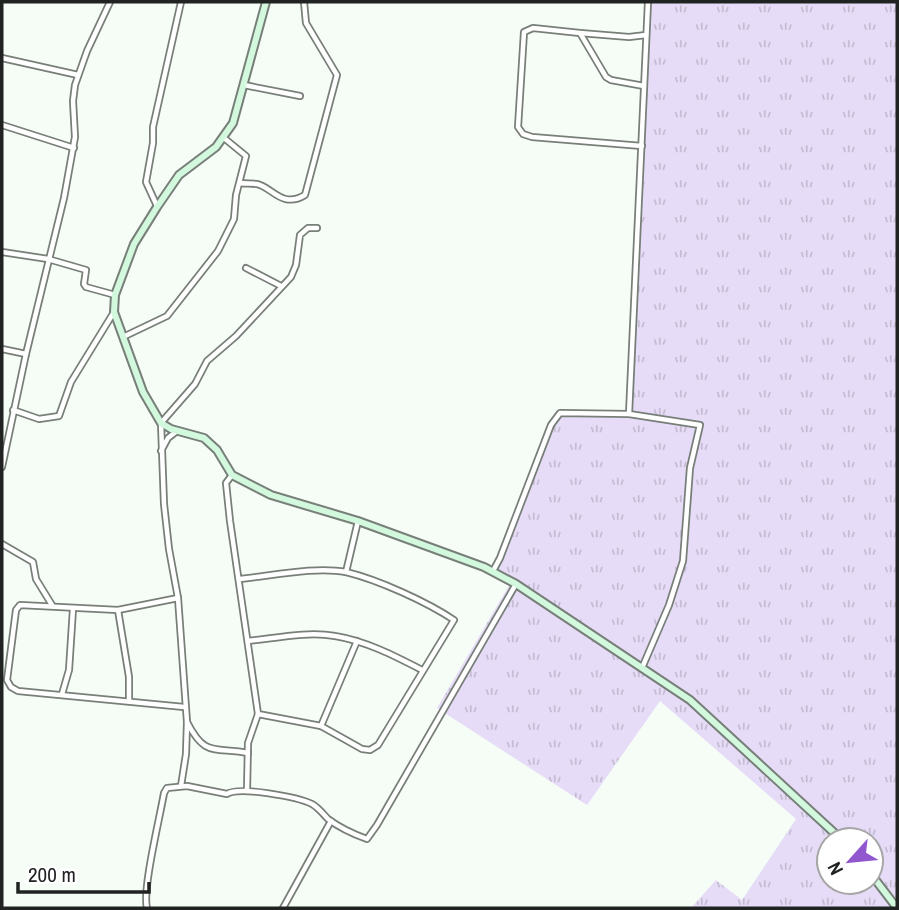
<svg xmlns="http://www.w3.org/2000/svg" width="899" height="910" font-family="'Archivo Narrow',sans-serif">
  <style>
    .grass { fill: url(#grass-tufts); fill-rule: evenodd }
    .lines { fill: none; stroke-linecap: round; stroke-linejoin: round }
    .street-casing { stroke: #787f79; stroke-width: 8 }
    .secondary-casing { stroke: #787f79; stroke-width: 10 }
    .street { stroke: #fff; stroke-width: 4.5 }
    .secondary { stroke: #d2f8de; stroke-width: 6 }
  </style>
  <defs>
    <pattern id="grass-tufts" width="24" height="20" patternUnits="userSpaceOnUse" patternTransform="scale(1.75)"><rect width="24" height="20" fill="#e6dcf7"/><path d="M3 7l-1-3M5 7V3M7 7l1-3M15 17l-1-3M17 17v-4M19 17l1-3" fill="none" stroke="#c5bcd3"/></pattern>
  </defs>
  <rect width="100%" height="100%" fill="#f6fdf7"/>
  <path class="grass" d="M648 2H897V908H691L716 880 742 900 796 819 660 701 587 805 437 708 511 582 493 571 551 425 560 413 629 414ZM829 840H871V882H829Z"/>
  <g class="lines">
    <g class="street-casing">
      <g id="street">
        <path d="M580 33 629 37 646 35"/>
        <path d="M2 58 78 75"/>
        <path d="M244 85 300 96"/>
        <path d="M2 125 74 148"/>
        <path d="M642 146 532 137 523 134 518 127 524 32 533 28 580 33 606 77 611 80 644 86"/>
        <path d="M240 183C246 184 251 183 257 184 272 187 282 209 305 195L337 75 306 23 304 2"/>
        <path d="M157 206 146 182 153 143V127L181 2"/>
        <path d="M2 252 48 259 86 270 84 284 86 287 115 295"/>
        <path d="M246 268 281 286"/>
        <path d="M123 337 167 316 218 251 234 219 236 195 246 156 224 138"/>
        <path d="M2 349 26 354"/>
        <path d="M13 410 39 419 59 416 71 382 114 312"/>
        <path d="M629 414 648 2"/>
        <path d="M161 451 168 438 177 431"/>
        <path d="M2 467 26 354 64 198 75 137 73 101 75 85 87 51 110 2"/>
        <path d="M232 475 226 483 230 521 258 714 321 726 362 749 370 750 378 745 454 620C427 602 379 580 346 572 315 566 271 576 239 579"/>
        <path d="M2 544 33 562 36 579 52 605"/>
        <path d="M493 571 500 558 551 425 560 413 629 414 700 425 690 468 683 561 669 605 642 668"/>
        <path d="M346 572 358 521"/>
        <path d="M178 598 118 610 20 605 16 610 7 680 11 687 18 691 184 707"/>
        <path d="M118 610 129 677V701"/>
        <path d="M248 641C276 638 308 631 335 636 366 641 395 656 422 670"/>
        <path d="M62 694 69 670 73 609"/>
        <path d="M321 726 357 641"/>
        <path d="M248 753C213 747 205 757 187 722L178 598 169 549 164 504 161 423 195 384 207 361 236 336 291 277 296 265 300 235 308 228H317"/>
        <path d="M181 786 186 754 187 722"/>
        <path d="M247 791 248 743 258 714"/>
        <path d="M147 908C142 890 160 817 164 793L167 788 187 786 227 794C239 786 298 797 312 804 319 808 323 814 328 819 340 828 353 834 367 839L377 825 516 584"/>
        <path d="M283 908 331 821"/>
      </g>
    </g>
    <g class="secondary-casing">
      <g id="secondary">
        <path d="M266 2 233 123 216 147 179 175 157 207 134 244 115 295 114 312 143 392 161 423 171 429 204 438 217 450 232 475 271 495 358 521 484 567 516 584 690 700 842 840"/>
        <path d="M871 874 897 908"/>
      </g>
    </g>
    <use href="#street" class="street"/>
    <use href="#secondary" class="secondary"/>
  </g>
  <rect width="899" height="910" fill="none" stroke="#202321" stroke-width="7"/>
  <g transform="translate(850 861) rotate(243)"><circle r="33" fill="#ffffff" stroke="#a6a7a6" stroke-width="2"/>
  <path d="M0-5L12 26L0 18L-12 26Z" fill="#9057ce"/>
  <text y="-10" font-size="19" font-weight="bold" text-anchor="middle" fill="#202321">N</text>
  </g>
  <path d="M18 882v10h131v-10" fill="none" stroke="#202321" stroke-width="3.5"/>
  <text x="28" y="882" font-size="21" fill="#202321" stroke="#ffffff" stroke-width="5" paint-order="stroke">200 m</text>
</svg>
